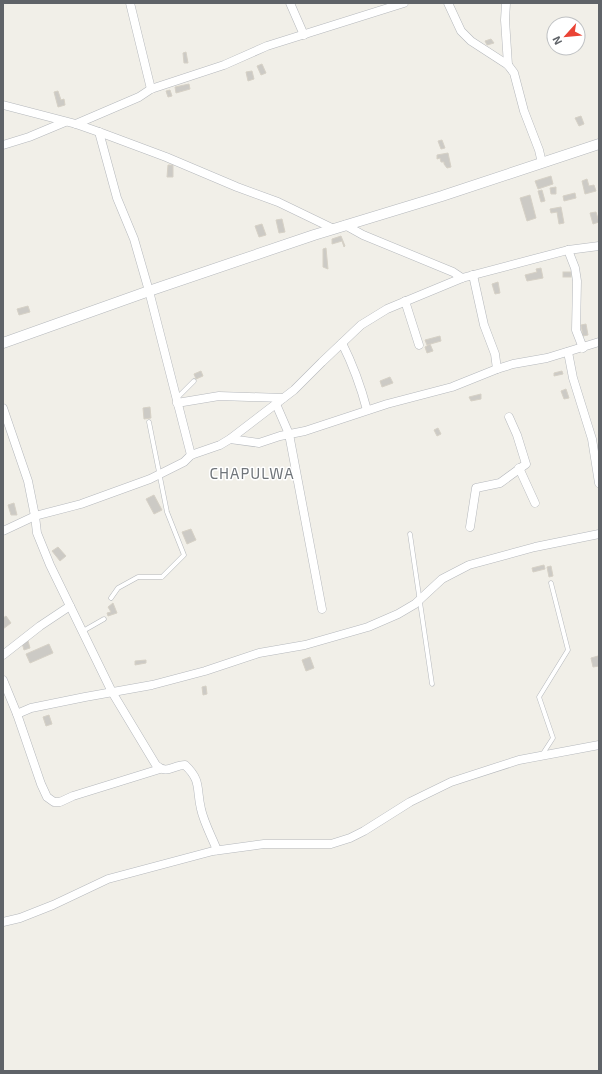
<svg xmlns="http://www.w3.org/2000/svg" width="602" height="1074" font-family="'Exo 2',sans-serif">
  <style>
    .building { fill: #cccac5; stroke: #d6d1c6 }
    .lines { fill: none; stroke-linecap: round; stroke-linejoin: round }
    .service-casing { stroke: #b5b8bc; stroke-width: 5 }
    .minor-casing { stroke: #b5b8bc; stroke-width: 9 }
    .tertiary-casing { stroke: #b5b8bc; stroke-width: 11 }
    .service { stroke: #fff; stroke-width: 4 }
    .minor { stroke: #fff; stroke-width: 8 }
    .tertiary { stroke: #fff; stroke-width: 10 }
    .labels { text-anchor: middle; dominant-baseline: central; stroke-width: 3; stroke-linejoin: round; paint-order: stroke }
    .quarter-label { font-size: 15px; letter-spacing: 1px; fill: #70757a; stroke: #fff }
  </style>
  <rect width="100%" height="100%" fill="#f1efe8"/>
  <g class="building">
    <path d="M491 39 494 43 487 45 485 41Z"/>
    <path d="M186 52 188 63H184L183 53Z"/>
    <path d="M262 64 266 73 261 75 257 66Z"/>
    <path d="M252 71 254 79 248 81 246 72Z"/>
    <path d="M189 84 190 89 176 93 175 87Z"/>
    <path d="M170 90 172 96 168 97 166 91Z"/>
    <path d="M58 91 61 100 64 99 65 105 58 107 54 92Z"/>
    <path d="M581 116 584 124 579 126 575 118Z"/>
    <path d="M442 140 445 148 441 149 438 141Z"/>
    <path d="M448 153 451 167 447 168 444 164V162H441L440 158 437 159V155Z"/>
    <path d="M168 165H173V177H167Z"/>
    <path d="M551 176 553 184 538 189 535 181Z"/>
    <path d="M587 179 589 186 594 185 596 191 585 194 582 181Z"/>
    <path d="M556 187V194H551L550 188Z"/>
    <path d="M542 190 545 201 541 202 538 191Z"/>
    <path d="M575 193 576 198 564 201 563 196Z"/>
    <path d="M530 195 536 218 527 221 520 198Z"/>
    <path d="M561 207 564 223 559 224 557 212 551 213 550 209Z"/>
    <path d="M596 212 599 222 593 224 590 213Z"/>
    <path d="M282 219 285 232 279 233 276 220Z"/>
    <path d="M262 224 266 235 259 237 255 226Z"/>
    <path d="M341 236 345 246 344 247 342 241 332 244V239Z"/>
    <path d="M326 248 328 269 323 267V249Z"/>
    <path d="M541 268 543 278 527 281 525 275 537 272 536 269Z"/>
    <rect x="563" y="272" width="8" height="5"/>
    <path d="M498 282 500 293 495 294 492 284Z"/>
    <path d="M28 306 30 312 19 315 17 309Z"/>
    <path d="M586 324 588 335 583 336 581 325Z"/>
    <path d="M440 336 441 341 427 345 425 340Z"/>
    <path d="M430 344 433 351 427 353 425 347Z"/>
    <path d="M201 371 203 376 196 379 194 374Z"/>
    <path d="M562 371 563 374 554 376V373Z"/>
    <path d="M390 377 393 383 382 387 380 381Z"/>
    <path d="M566 389 569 398 564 399 561 391Z"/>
    <path d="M481 394V399L471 401 469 397Z"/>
    <path d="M150 407 151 418 144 419 143 408Z"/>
    <path d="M438 428 441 434 437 436 434 430Z"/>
    <path d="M154 495 162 510 154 514 146 499Z"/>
    <path d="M14 503 17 515H11L8 505Z"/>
    <path d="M191 529 196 540 187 544 182 532Z"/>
    <path d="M58 547 66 556 60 561 52 551Z"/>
    <path d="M544 565 545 569 533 572 532 568Z"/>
    <path d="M551 566 553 576 549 577 547 567Z"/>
    <path d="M113 603 117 613 108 616 107 613 111 612 108 607Z"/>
    <path d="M6 616 11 623 3 629V618Z"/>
    <path d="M28 641 30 648 24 650 22 643Z"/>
    <path d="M49 644 53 653 30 663 26 654Z"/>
    <path d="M598 656 599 666 593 667 591 658Z"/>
    <path d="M310 657 314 668 306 671 302 660Z"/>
    <path d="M146 660V663L135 665V661Z"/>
    <path d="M206 686 207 694 203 695 202 687Z"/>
    <path d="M49 715 52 724 46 726 43 717Z"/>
  </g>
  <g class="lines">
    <g class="service-casing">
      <g id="service">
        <path d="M176 399 194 381"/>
        <path d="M410 534 432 684"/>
        <path d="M111 598 118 588 138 577H162L184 555 167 512 149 422"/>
        <path d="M83 631 104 619"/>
        <path d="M542 755 553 738 539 697 568 650 551 583"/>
      </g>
    </g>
    <g class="minor-casing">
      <g id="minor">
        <path d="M130 3 151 89"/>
        <path d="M290 3 304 35"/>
        <path d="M448 3 461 31 471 41 508 65 514 73 524 111 539 150 542 163"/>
        <path d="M506 3 505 20 508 65"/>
        <path d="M3 105 76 124 99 132 166 157 237 187 278 202 334 229"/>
        <path d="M76 124 139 97 151 89 224 65 267 46 404 3"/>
        <path d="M99 132 117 198 134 239 149 291 191 455"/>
        <path d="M3 145 29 137 65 122"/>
        <path d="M345 225 363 235 453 272 462 278"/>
        <path d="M568 250 575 268 577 281 576 330 583 348"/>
        <path d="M473 275 484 325 495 354 497 369"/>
        <path d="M405 301 419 345"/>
        <path d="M342 343C353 365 361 387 367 410"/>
        <path d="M568 352 573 378 592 439 599 483"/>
        <path d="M177 403 219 396 283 398"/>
        <path d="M276 404 289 434 322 609"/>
        <path d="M3 408 28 481 35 516 37 533 50 565 112 692 156 765C167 775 173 765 185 765 202 781 196 789 201 809 204 823 212 837 217 850"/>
        <path d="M230 439 294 390 322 362 361 325 387 309 462 278 568 250 599 246"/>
        <path d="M519 468 535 503"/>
        <path d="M470 527 476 488 500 483 526 464 517 435 509 417"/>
        <path d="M3 531 35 516 81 504 150 479 184 462 191 455 220 445 230 439 259 443 280 436 305 431 387 404 452 387 497 369 513 364 547 358 599 342"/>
        <path d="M3 655 40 626 70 606"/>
        <path d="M3 680 17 714 41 784 47 797 54 802H60L73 796 160 769"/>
        <path d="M17 714 31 708 85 697 152 685 205 671 259 653 305 645 368 627 398 614 415 604 442 579 469 565 535 547 599 534"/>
        <path d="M3 922 20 918 53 905 108 879 213 851 264 844H331L350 838 364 831 410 802 451 782 519 760 599 745"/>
      </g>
    </g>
    <g class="tertiary-casing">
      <path id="tertiary" d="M3 343 149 291 314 235 442 196 599 144"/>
    </g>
    <use href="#service" class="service"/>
    <use href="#minor" class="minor"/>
    <use href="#tertiary" class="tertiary"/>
  </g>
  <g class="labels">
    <g class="quarter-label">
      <text x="252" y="473">CHAPULWA</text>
    </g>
  </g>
  <rect width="602" height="1074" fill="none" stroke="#5f6368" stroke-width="8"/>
  <g transform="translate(566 36) rotate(243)"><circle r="19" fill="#ffffff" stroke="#bfc1c3"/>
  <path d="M0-3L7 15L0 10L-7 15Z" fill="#ea4335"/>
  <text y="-6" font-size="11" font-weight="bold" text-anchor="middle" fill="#5f6368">N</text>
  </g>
</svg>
